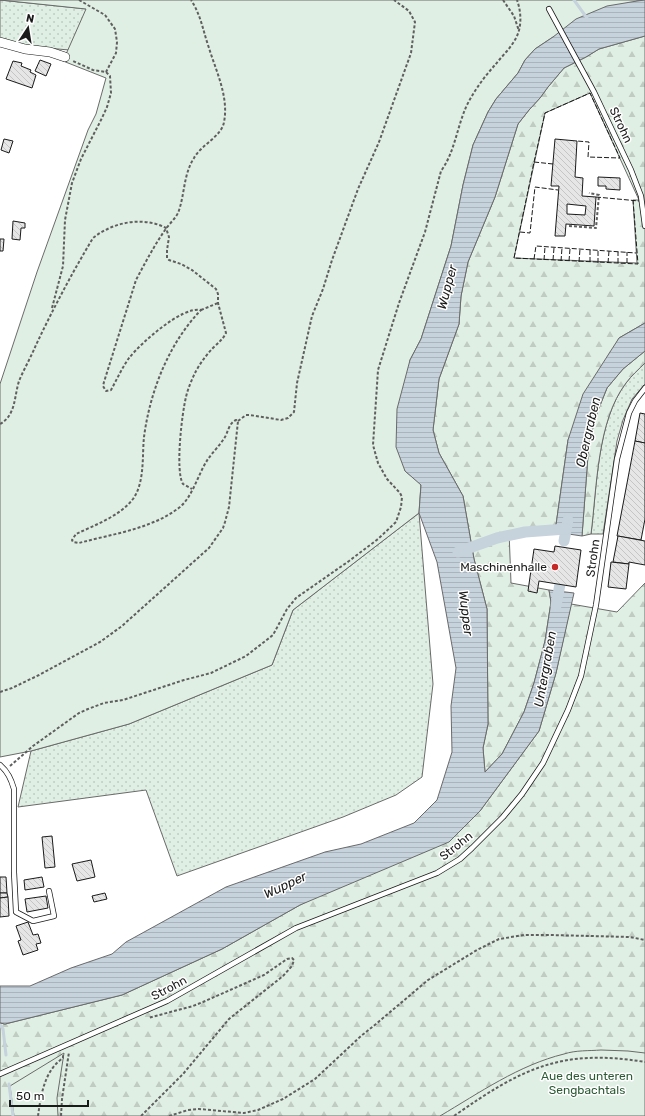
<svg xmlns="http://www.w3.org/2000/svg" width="645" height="1116" font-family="Rubik,sans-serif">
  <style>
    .grass { fill: url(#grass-dots); stroke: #6a6a6a }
    .forest { fill: url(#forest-firs); stroke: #6a6a6a; fill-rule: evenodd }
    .green { fill: #e0efe3; stroke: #6a6a6a }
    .water { fill: url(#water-rules); stroke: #6a6a6a }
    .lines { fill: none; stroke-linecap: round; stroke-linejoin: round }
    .stream { stroke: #c6d2dc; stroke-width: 3 }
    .canal { stroke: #c6d2dc; stroke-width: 11 }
    .building { fill: url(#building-back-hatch); stroke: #1a1a1a; fill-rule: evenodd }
    .service-casing { stroke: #1a1a1a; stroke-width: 6 }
    .minor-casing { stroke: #1a1a1a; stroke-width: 10 }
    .path { stroke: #5f5f5f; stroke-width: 2; stroke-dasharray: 3 2; stroke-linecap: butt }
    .service { stroke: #fff; stroke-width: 4.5 }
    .minor { stroke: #fff; stroke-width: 9 }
    .fence { stroke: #1a1a1a; stroke-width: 1; stroke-dasharray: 5 2; stroke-linecap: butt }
    .poi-dot { fill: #c62828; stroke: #fff; stroke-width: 1.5 }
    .labels { text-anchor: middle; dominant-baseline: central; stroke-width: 3; stroke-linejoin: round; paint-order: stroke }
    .street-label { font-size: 12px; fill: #1a1a1a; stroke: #fff }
    .poi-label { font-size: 12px; fill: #1a1a1a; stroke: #fff; text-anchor: end }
    .park-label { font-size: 12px; fill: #2b5a34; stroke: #fff }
    .water-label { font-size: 13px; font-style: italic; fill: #1a1a1a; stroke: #fff }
  </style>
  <defs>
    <pattern id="grass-dots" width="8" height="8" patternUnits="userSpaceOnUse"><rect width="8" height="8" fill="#e0efe3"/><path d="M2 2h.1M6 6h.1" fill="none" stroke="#c0ccc2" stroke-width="1.8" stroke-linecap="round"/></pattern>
    <pattern id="forest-firs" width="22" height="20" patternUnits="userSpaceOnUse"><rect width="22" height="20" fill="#e0efe3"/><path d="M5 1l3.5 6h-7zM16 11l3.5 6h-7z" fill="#c0ccc2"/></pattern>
    <pattern id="water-rules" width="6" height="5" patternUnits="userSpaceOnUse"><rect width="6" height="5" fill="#c6d2dc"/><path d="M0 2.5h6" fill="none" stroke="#aab4bc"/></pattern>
    <pattern id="building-back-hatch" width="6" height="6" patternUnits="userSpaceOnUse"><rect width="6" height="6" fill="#e6e6e6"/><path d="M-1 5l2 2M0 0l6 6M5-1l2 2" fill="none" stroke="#c5c5c5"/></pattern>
  </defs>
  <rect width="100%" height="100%" fill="#fff"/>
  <g class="grass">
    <path d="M0 0 87 9 69 50 25 46 0 38Z"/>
    <path d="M645 363V384L632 399 623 420 617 441 603 534H591C597 487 597 421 626 383 631 376 639 369 645 363Z"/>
    <path d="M419 513 433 684 422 777 396 795 343 817 177 876 146 790 18 807 31 751 129 724 272 665 293 610Z"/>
  </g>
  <g class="forest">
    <path d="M645 36V323L619 338 568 440 555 532 509 531 511 583 549 590 551 602 545 641 534 683 524 712 502 754 485 772 483 748 488 724 487 609 474 559 463 496 439 453 433 430 439 379 459 324 461 296 468 262 495 197 518 124 529 110 540 98 548 87 564 68 586 57 599 49ZM590 93 639 200H633L637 263 514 258 545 113Z"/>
    <path d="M645 351V363C639 369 631 376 626 383 597 421 597 487 591 534L582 536 589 442 597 413 607 388 623 369Z"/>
    <path d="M645 583V1064L495 1116H0V1023L5 1024 122 995 222 949 300 905 480 811 539 731 556 673 571 604 617 612Z"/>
  </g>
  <g class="green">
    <path d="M0 0H645L637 1 553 37 535 49 525 60 518 73 496 99 488 112 473 145 463 185 451 246 421 339 410 360 405 471 421 484 419 513 293 610 272 665 129 724 31 751 0 757V384L37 272 88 130 96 114 106 78 63 61 86 9Z"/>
    <path d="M601 1050 628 1051 645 1053V1116H440C479 1093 519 1065 564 1054 576 1050 589 1051 601 1050Z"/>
    <path d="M64 1053 57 1098 58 1116H14L10 1086Z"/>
  </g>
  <g class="water">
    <path d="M645 0V36L599 49 586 57 564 68 548 87 540 98 529 110 518 124 495 197 468 262 461 296 459 324 439 379 433 430 439 453 463 496 474 559 487 609 488 724 483 748 485 772 502 754 524 712 534 683 545 641 551 602 549 590 574 593 556 673 539 731 480 811 449 842 300 905 222 949 122 995 5 1024 0 1023V986H30L71 968 112 954 126 942 226 887 325 852 361 844 414 823 437 800 452 752 451 706 456 668 437 562 419 513 421 485 405 471 396 447 397 409 410 360 421 339 451 246 463 185 473 145 488 112 496 99 518 73 525 60 535 49 553 37 576 19 607 6 637 1Z"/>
    <path d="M645 323V351L623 369 607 388 597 413 589 442 582 536 555 532 568 440 583 394 619 338Z"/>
  </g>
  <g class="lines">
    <g class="stream">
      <path d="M574 0 587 18"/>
      <path d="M0 1025 3 1029 6 1055"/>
      <path d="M9 1084 13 1116"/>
    </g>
    <g class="canal">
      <path d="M564 541 568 520"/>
      <path d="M458 552 497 538 525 532 566 529"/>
      <path d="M556 606 560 584"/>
    </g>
  </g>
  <g class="building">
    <path d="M40 60 51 64 46 76 35 71Z"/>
    <path d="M13 61 22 63 21 66 31 70 30 72 36 75 32 88 6 79Z"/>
    <path d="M4 139 13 141 9 153 1 150Z"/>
    <path d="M555 139 577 141 575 177 583 178 582 196 596 197 594 226 566 224 565 236H555L559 186H551ZM567 204 586 206 585 215 567 214Z"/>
    <path d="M598 177 620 178V190L606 189V186H598Z"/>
    <path d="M13 221 25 223V228H21L20 240 12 239Z"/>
    <path d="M0 239H4L3 251H0Z"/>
    <path d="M640 413 645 414V443L635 441Z"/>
    <path d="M635 441 645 443V519L641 540 617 536Z"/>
    <path d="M618 536 645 541V565L629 562V564L613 562Z"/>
    <path d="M555 546 581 550 576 587 539 581 537 593 528 591 534 549 554 552Z"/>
    <path d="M611 562 629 564 626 589 608 587Z"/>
    <path d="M52 836 55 867 45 868 42 837Z"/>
    <path d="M91 860 95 877 77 881 72 864Z"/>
    <path d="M0 877H6L7 893H0Z"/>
    <path d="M42 877 44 887 25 890 24 880Z"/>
    <path d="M0 893H7L8 897 0 898Z"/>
    <path d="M105 893 107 899 94 902 92 896Z"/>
    <path d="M46 896 48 908 27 912 25 899Z"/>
    <path d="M8 897 9 916 0 917V898Z"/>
    <path d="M28 922 33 935 38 934 41 943 36 944 38 950 23 955 18 941 21 940 16 926Z"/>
  </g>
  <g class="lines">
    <g class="service-casing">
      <g id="service">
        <path d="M549 9 594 92 631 170 641 196 645 226"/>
        <path d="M0 765C8 772 11 779 14 789V872L16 912 33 921 54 916 49 891"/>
        <path d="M0 1074 167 1001 296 928 437 873 460 859 472 848 503 817 522 794 543 763 568 710 581 676 596 605 617 459 629 413 635 401 645 388"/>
      </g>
    </g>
    <g class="minor-casing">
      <path id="minor" d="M0 42 25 49 50 52 65 57"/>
    </g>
    <g class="path">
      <path d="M79 0 105 15 115 29 117 42 116 53 106 72"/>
      <path d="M503 0 514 16 519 31"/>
      <path d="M569 226 596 228 599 195 589 193"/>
      <path d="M52 308 63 266 65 220 72 183 81 159 102 118 107 107 111 93 110 76 106 72 93 70 73 61"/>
      <path d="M201 310 218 303"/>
      <path d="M238 421 246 415H250L281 420 288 418 294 412 297 383 312 316 323 289 332 260 358 189 379 142 411 53 415 22 409 11 394 0"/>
      <path d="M0 424C16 415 14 397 19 381 24 369 31 357 36 345 53 309 72 273 93 238 113 222 143 216 166 228L169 237 167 250V258L169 260 181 264 192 270 216 289 218 294V303L226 333C223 339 219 342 214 347 207 354 201 362 196 371 192 379 188 388 186 397 182 413 175 471 183 484L192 489"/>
      <path d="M0 692 12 688 39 675 100 642 122 626 209 548 223 528 225 522 229 507 238 421 236 420C229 423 228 432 225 437 220 445 213 452 208 459 198 474 193 496 180 507 152 529 112 534 79 543L73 542 72 540 76 534C95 525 120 516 133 499 145 482 142 456 144 437 150 391 169 343 201 310 182 306 141 343 129 358 122 368 117 379 111 390L106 391 103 386 104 382 136 280C145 263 154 246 165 230 169 224 175 219 178 213 185 195 183 175 194 158 201 145 222 136 224 122 229 97 216 71 209 48 203 31 201 15 191 0"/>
      <path d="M10 766 33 746 79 713 88 709 104 703 123 700 184 680 211 673 246 656 273 635 287 609 296 598 349 561 378 539 396 522 401 507 402 497 400 493 387 479 378 463 373 445 378 370 399 303 425 232 441 171C455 152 457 126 467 105 474 91 484 77 495 65 502 56 512 47 517 36 522 25 521 11 517 0"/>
      <path d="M38 1116C41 1095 44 1071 63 1058V1055"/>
      <path d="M61 1116 62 1099 69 1052"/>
      <path d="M141 1116 183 1074 229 1019 283 976 292 966 294 960 292 958 287 959 264 975 203 1002 193 1006 148 1018"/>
      <path d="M169 1116 188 1110 199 1109 244 1113 258 1110 283 1099 315 1079 361 1036 376 1024 428 980 477 950 499 939 524 935H550L630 937 645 940"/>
      <path d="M454 1116C521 1069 561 1048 645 1062"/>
    </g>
    <use href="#service" class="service"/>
    <use href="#minor" class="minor"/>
    <g class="fence">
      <path d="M534 162 545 113 590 93 620 158 588 157 589 142 577 141"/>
      <path d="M553 164 534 162 514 258 638 264 633 200"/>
      <path d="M596 197 639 201"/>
      <path d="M520 232 530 233 535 187 558 190"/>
      <path d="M534 259 536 246 636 253"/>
      <path d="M544 260 545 247"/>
      <path d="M553 260 554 248"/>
      <path d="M561 261 562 248"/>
      <path d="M569 261 570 249"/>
      <path d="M579 262 580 249"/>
      <path d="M590 262V250"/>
      <path d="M598 263V251"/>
      <path d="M608 263 609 251"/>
      <path d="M618 263V252"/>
      <path d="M627 263V252"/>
    </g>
  </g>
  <circle class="poi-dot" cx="555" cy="567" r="4"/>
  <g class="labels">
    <g class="street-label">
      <text transform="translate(621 125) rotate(65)">Strohn</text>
      <text transform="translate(593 558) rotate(-82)">Strohn</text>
      <text transform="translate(456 846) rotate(-39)">Strohn</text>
      <text transform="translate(169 988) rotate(-28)">Strohn</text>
    </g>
    <g class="poi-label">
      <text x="547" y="567">Maschinenhalle</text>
    </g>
    <g class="park-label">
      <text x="587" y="1076">Aue des unteren<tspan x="587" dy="14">Sengbachtals</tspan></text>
    </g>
    <g class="water-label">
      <text transform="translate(447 287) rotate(-75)">Wupper</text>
      <text transform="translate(588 432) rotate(-77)">Obergraben</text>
      <text transform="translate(466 613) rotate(83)">Wupper</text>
      <text transform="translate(545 669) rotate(-80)">Untergraben</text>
      <text transform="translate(285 885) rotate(-25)">Wupper</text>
    </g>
  </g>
  <g transform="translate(28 28) rotate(12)" stroke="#ffffff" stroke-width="3" paint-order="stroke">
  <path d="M0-3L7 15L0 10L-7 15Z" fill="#1a1a1a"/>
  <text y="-6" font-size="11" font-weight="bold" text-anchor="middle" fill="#1a1a1a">N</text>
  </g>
  <path d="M10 1100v6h78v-6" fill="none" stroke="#1a1a1a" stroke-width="2"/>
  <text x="16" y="1100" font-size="12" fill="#1a1a1a" stroke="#ffffff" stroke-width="3" paint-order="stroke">50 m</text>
</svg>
